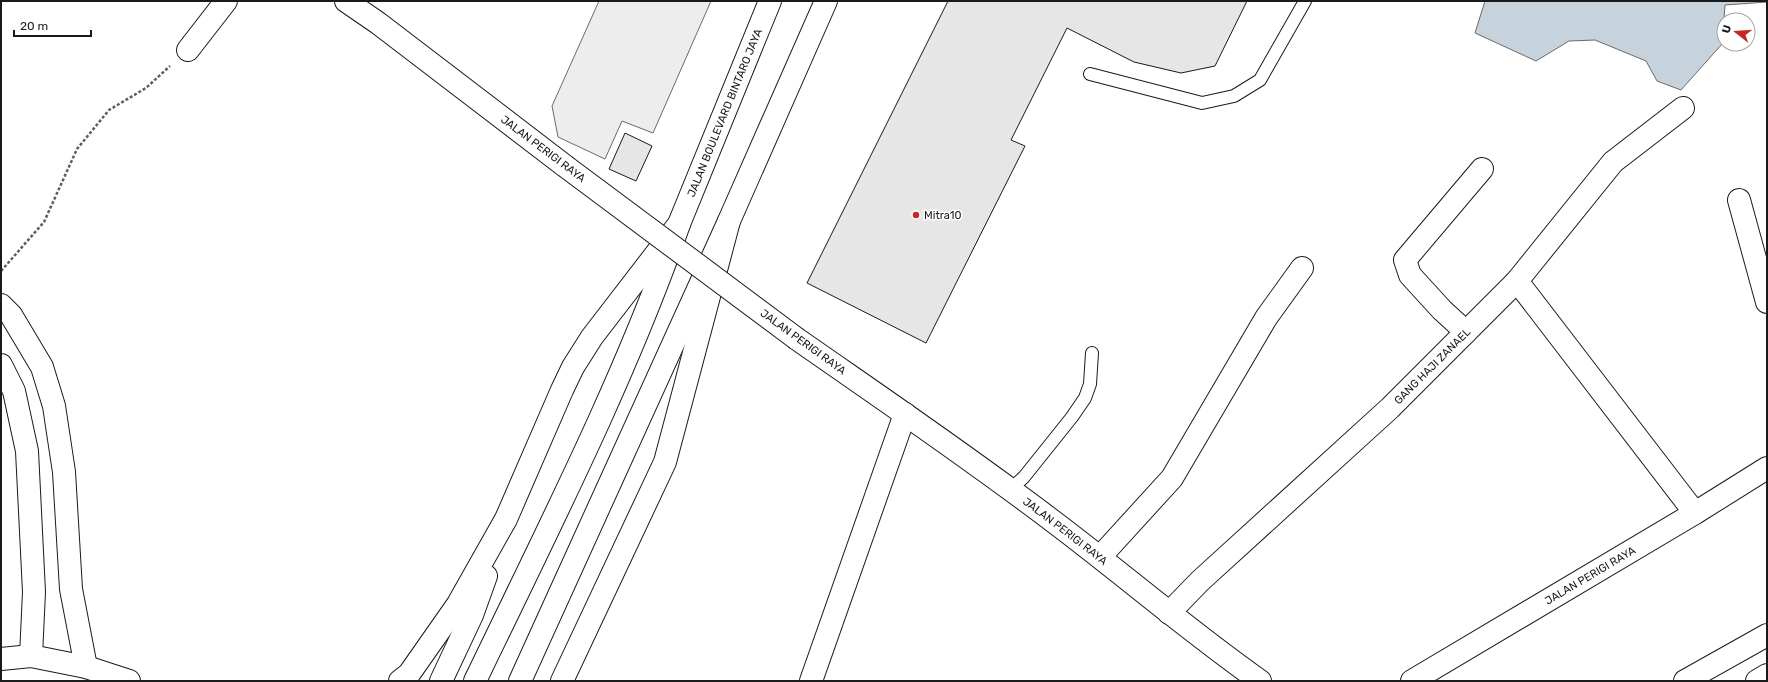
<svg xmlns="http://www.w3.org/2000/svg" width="1768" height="682" font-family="Rubik,sans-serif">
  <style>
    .parking { fill: #ededed; stroke: #6a6a6a }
    .water { fill: #c6d2dc; stroke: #6a6a6a }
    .building { fill: #e6e6e6; stroke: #1a1a1a }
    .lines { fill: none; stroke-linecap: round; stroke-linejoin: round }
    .service-casing { stroke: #1a1a1a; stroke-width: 14 }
    .minor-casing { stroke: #1a1a1a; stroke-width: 24 }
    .tertiary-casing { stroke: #1a1a1a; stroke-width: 24 }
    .secondary-casing { stroke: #1a1a1a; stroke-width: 24 }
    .primary-casing { stroke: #1a1a1a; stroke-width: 24 }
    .motorway-casing { stroke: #1a1a1a; stroke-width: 24 }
    .path { stroke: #5f5f5f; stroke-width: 2.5; stroke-dasharray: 3 2; stroke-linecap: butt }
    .service { stroke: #fff; stroke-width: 12 }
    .minor { stroke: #fff; stroke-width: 22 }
    .tertiary { stroke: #fff; stroke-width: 22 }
    .secondary { stroke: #fff; stroke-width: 22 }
    .primary { stroke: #fff; stroke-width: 22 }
    .motorway { stroke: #fff; stroke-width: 22 }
    .tertiary-bridge-casing { stroke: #1a1a1a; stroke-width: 24; stroke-linecap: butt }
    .tertiary-bridge { stroke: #fff; stroke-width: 22 }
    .poi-dot { fill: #c62828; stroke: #fff; stroke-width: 1.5 }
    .labels { text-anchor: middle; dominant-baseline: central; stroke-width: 3; stroke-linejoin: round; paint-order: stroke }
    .street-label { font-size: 11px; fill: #1a1a1a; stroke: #fff }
    .poi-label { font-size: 11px; fill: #1a1a1a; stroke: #fff; text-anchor: start }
  </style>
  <rect width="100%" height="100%" fill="#fff"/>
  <path class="parking" d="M599 1H711L653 133 622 121 605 159 558 137 552 106Z"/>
  <path class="water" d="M1485 1H1767V2L1725 5 1722 44 1681 90 1657 81 1646 61 1595 40 1569 41 1536 61 1475 33Z"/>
  <g class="building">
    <path d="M948 1H1247L1215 66 1181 73 1134 62 1067 28 1011 140 1025 146 926 343 807 283Z"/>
    <path d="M625 133 652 146 636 181 609 169Z"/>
  </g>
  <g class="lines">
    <g class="service-casing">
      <g id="service">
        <path d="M1090 74 1202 103 1234 96 1260 80 1305 1"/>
        <path d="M1011 489 1024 477 1072 417 1085 398 1090 384 1092 353"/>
      </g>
    </g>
    <g class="minor-casing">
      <g id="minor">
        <path d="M188 50 226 1"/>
        <path d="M1739 200 1767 302"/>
        <path d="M1517 281 1695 513"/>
        <path d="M1 305 11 315 42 367 54 406 64 472 71 589 86 667"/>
        <path d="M1466 332 1442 310 1410 275 1405 260 1482 169"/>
        <path d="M1 365 14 391 27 451 34 592 31 656"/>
        <path d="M1100 557 1172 478 1266 318 1302 268"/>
        <path id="s1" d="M1169 613 1200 581 1390 408 1517 281 1613 162 1683 108"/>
        <path d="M811 681 905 414"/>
      </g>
    </g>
    <g class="tertiary-casing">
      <g id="tertiary">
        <path d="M346 1 378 23 565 166"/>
        <path id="s2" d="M797 339C883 399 970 458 1054 522 1123 574 1189 631 1260 681"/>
        <path id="s3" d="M1412 681 1695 513 1767 468"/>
      </g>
    </g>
    <g class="secondary-casing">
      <g id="secondary">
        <path d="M1685 681 1767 635"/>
        <path d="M1757 681 1767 675"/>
      </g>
    </g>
    <g class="primary-casing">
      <g id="primary">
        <path d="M1 659 31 656 86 667 129 681"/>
        <path id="s4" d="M400 681 409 674 458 604 506 519 562 390 573 367 592 337 679 224 770 1"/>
        <path d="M441 681 472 615 486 576"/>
        <path d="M562 681 665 462 729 221 826 1"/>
      </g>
    </g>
    <g class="motorway-casing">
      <g id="motorway">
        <path d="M475 681C547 531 624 381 679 224"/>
        <path d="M520 681 729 221"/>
      </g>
    </g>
    <path class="path" d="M1 271 44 222 77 149 109 110 146 88 170 66"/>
    <use href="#service" class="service"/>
    <use href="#minor" class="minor"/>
    <use href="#tertiary" class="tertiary"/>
    <use href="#secondary" class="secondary"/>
    <use href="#primary" class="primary"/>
    <use href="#motorway" class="motorway"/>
    <g class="tertiary-bridge-casing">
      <path id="tertiary-bridge" d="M565 166 797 339"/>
    </g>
    <use href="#tertiary-bridge" class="tertiary-bridge"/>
  </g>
  <circle class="poi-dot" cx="916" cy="215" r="4"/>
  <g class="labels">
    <g class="street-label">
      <text stroke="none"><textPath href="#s4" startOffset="659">JALAN BOULEVARD BINTARO JAYA</textPath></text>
      <text transform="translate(543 149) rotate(37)">JALAN PERIGI RAYA</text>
      <text transform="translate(803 342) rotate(36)">JALAN PERIGI RAYA</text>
      <text stroke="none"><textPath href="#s1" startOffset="361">GANG HAJI ZANAEL</textPath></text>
      <text stroke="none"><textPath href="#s2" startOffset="330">JALAN PERIGI RAYA</textPath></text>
      <text stroke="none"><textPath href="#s3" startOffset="207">JALAN PERIGI RAYA</textPath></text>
    </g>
    <g class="poi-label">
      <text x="924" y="215">Mitra10</text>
    </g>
  </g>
  <rect width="1768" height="682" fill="none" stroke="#1a1a1a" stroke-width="4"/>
  <g transform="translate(1736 32) rotate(287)"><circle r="19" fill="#ffffff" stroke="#a3a3a3"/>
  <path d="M0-3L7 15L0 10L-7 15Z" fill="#c62828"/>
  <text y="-6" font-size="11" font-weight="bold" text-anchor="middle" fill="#1a1a1a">U</text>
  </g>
  <path d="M14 30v6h77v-6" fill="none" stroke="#1a1a1a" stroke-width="2"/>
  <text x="20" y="30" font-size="12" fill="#1a1a1a" stroke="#ffffff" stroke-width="3" paint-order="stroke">20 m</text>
</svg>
